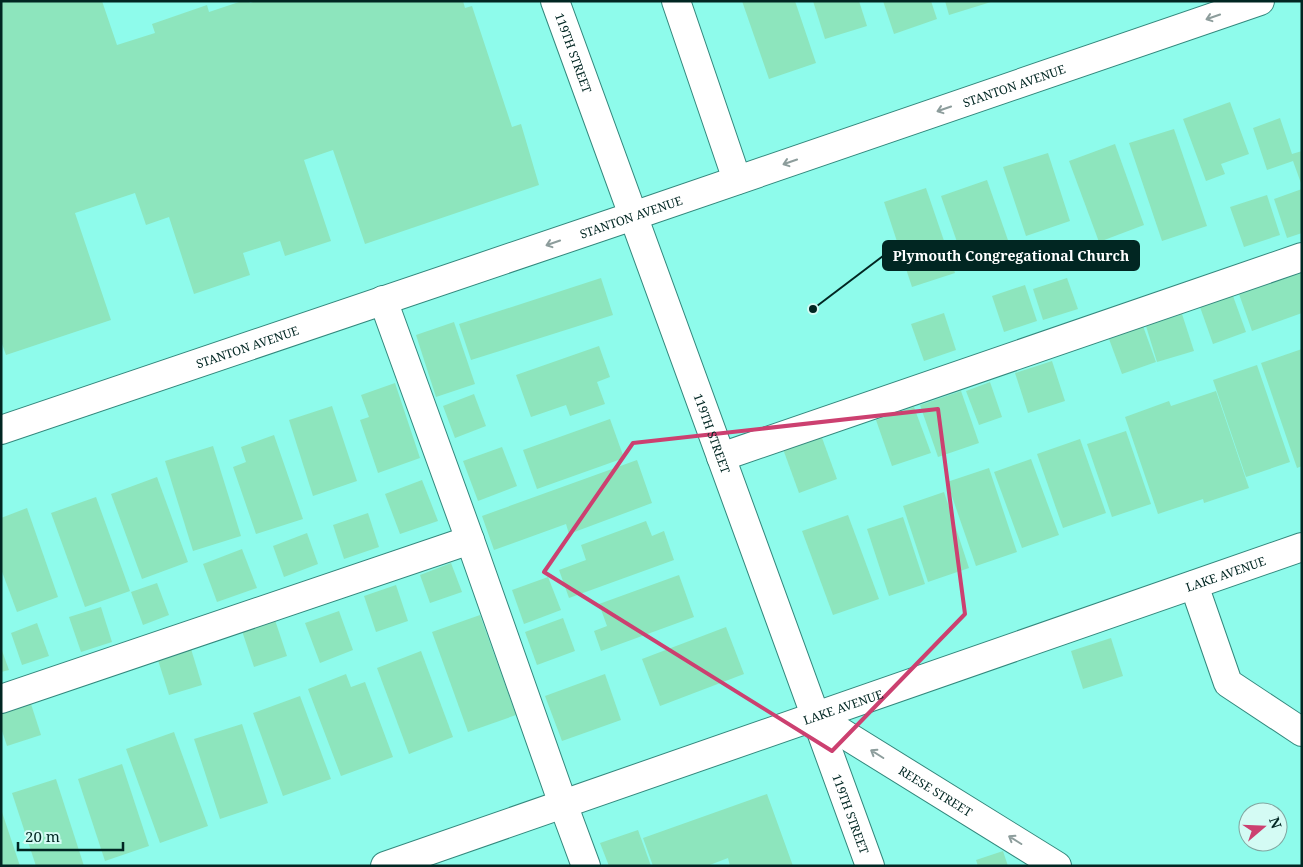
<svg xmlns="http://www.w3.org/2000/svg" width="1303" height="867" font-family="'Noto Serif',serif">
  <style>
    .building { fill: #8de5bd }
    .lines { fill: none; stroke-linecap: round; stroke-linejoin: round }
    .minor-casing { stroke: #33887d; stroke-width: 30 }
    .minor { stroke: #fff; stroke-width: 28 }
    .oneway { stroke: #8d9d9c }
    .marked { fill: none; stroke: #cc4070; stroke-width: 4; stroke-linejoin: round }
    .labels { text-anchor: middle; dominant-baseline: central; stroke-width: 4; stroke-linejoin: round; paint-order: stroke }
    .street-label { font-size: 12px; fill: #012622; stroke: #d4fbf4 }
    .leader { fill: none; stroke: #012622; stroke-width: 2 }
    .callout-dot { fill: #012622; stroke: #d4fbf4; stroke-width: 2 }
    .callout { fill: #012622; stroke: #012622; stroke-width: 2 }
    .callout-label { font-size: 14px; text-anchor: middle; font-weight: bold; fill: #fff }
  </style>
  <rect width="100%" height="100%" fill="#8efbeb"/>
  <g class="building">
    <path d="M1 1H102L117 45 155 33 152 24 207 5 209 12 242 1H249L250 3 256 1H463L465 8 472 6 512 127 521 124 539 185 365 244 333 150 304 160 331 241 285 256 280 241 243 253 250 275 194 294 169 217 146 225 135 193 75 213 111 320 6 355 1 341Z"/>
    <path d="M742 1H795L816 63 769 79Z"/>
    <path d="M813 1H859L867 26 825 39Z"/>
    <path d="M883 1H931L937 19 894 34Z"/>
    <path d="M945 1H991V2L949 15Z"/>
    <path d="M1230 102 1249 154 1221 164 1225 174 1206 181 1183 119Z"/>
    <path d="M1280 118 1292 154 1302 151V186L1293 161 1267 170 1253 128Z"/>
    <path d="M1174 129 1207 226 1162 241 1129 143Z"/>
    <path d="M1115 144 1144 225 1099 242 1069 161Z"/>
    <path d="M1048 153 1070 221 1026 236 1003 167Z"/>
    <path d="M987 180 1010 246 964 262 941 196Z"/>
    <path d="M926 188 955 273 912 287 884 202Z"/>
    <path d="M1302 189V233L1287 238 1274 199Z"/>
    <path d="M1267 195 1280 235 1244 247 1230 207Z"/>
    <path d="M1302 272V313L1252 331 1239 294Z"/>
    <path d="M601 278 613 315 471 360 459 324Z"/>
    <path d="M1067 278 1078 309 1043 320 1033 289Z"/>
    <path d="M1025 285 1037 321 1004 332 992 296Z"/>
    <path d="M1233 296 1246 332 1213 344 1200 307Z"/>
    <path d="M944 313 956 350 924 361 911 324Z"/>
    <path d="M1182 314 1194 351 1157 362 1146 326Z"/>
    <path d="M454 322 475 384 436 397 416 335Z"/>
    <path d="M1143 326 1156 362 1122 374 1109 339Z"/>
    <path d="M599 346 610 377 597 382 605 404 570 416 566 405 531 417 516 375Z"/>
    <path d="M1302 349V466L1297 468 1261 363Z"/>
    <path d="M1052 361 1065 401 1028 413 1015 373Z"/>
    <path d="M1257 365 1290 462 1246 477 1213 380Z"/>
    <path d="M990 382 1002 417 979 425 966 391Z"/>
    <path d="M395 383 420 458 378 473 360 420 369 417 361 395Z"/>
    <path d="M961 391 979 443 938 457 920 405Z"/>
    <path d="M1216 391 1249 488 1204 503 1203 499 1158 514 1125 417 1169 401 1171 406Z"/>
    <path d="M474 394 486 426 455 438 443 406Z"/>
    <path d="M332 406 357 481 313 496 289 420Z"/>
    <path d="M914 407 931 453 892 466 876 420Z"/>
    <path d="M610 419 624 458 537 489 523 450Z"/>
    <path d="M1126 431 1151 504 1112 517 1087 444Z"/>
    <path d="M274 435 303 519 256 534 233 467 246 462 241 447Z"/>
    <path d="M821 435 837 479 799 493 783 449Z"/>
    <path d="M1080 439 1106 513 1063 528 1037 454Z"/>
    <path d="M213 446 241 536 193 551 165 461Z"/>
    <path d="M502 447 517 486 478 501 463 461Z"/>
    <path d="M1031 459 1059 535 1022 548 994 472Z"/>
    <path d="M637 460 652 503 569 534 566 524 494 550 482 516Z"/>
    <path d="M989 468 1017 552 976 566 947 482Z"/>
    <path d="M157 477 188 562 142 579 111 494Z"/>
    <path d="M422 480 438 521 400 534 385 494Z"/>
    <path d="M944 492 969 568 928 582 903 506Z"/>
    <path d="M96 497 130 591 85 607 51 513Z"/>
    <path d="M27 508 58 597 17 612 1 569V518Z"/>
    <path d="M368 513 379 547 344 559 333 525Z"/>
    <path d="M848 515 879 599 833 615 802 531Z"/>
    <path d="M903 517 925 584 889 596 867 529Z"/>
    <path d="M646 521 652 536 664 531 674 560 569 598 559 570 586 560 581 545Z"/>
    <path d="M307 533 318 564 284 577 273 546Z"/>
    <path d="M242 549 257 588 217 602 203 564Z"/>
    <path d="M451 563 462 592 430 603 420 575Z"/>
    <path d="M679 575 694 617 601 651 594 631 607 626 599 604Z"/>
    <path d="M548 577 561 610 524 624 512 590Z"/>
    <path d="M157 583 169 615 143 625 131 592Z"/>
    <path d="M396 585 408 621 376 632 364 596Z"/>
    <path d="M101 607 112 642 81 652 69 617Z"/>
    <path d="M339 611 353 650 320 663 305 623Z"/>
    <path d="M480 615 516 715 468 732 432 632Z"/>
    <path d="M563 618 575 651 537 665 525 632Z"/>
    <path d="M275 620 287 656 254 667 242 631Z"/>
    <path d="M37 623 49 656 22 665 11 633Z"/>
    <path d="M726 627 744 674 660 706 642 659Z"/>
    <path d="M1111 638 1123 676 1083 689 1071 651Z"/>
    <path d="M1 648 9 670 1 672Z"/>
    <path d="M191 649 202 685 169 695 158 660Z"/>
    <path d="M421 651 453 737 409 754 377 668Z"/>
    <path d="M346 674 351 687 365 682 393 757 341 776 308 689Z"/>
    <path d="M605 674 621 720 562 741 545 696Z"/>
    <path d="M300 696 331 779 283 796 253 713Z"/>
    <path d="M31 704 41 735 7 746 1 728V714Z"/>
    <path d="M242 724 268 803 220 819 194 739Z"/>
    <path d="M174 732 208 826 160 843 126 749Z"/>
    <path d="M122 764 149 846 105 861 78 779Z"/>
    <path d="M56 779 84 866H36L12 793Z"/>
    <path d="M767 794 793 866H730L728 858 707 866H653L643 838Z"/>
    <path d="M1 812H2L20 866H1Z"/>
    <path d="M638 830 651 866H609L600 843Z"/>
    <path d="M1003 851 1008 866H978L976 860Z"/>
  </g>
  <g class="lines">
    <g class="minor-casing">
      <g id="minor">
        <path id="s1" d="M555 1 870 866"/>
        <path d="M676 1 737 180"/>
        <path d="M383 300 470 540 563 804 586 866"/>
        <path id="s2" d="M1 430 633 216 1260 1"/>
        <path d="M721 457 1302 257"/>
        <path d="M1194 585 1228 683 1302 732"/>
        <path d="M1 699 470 540"/>
        <path id="s3" d="M815 716 1057 866"/>
        <path id="s4" d="M385 866 1302 547"/>
      </g>
    </g>
    <use href="#minor" class="minor"/>
  </g>
  <defs><path id="oneway-shaft" d="M-6 0H5M1.5-3L5.5 0L1.5 3" fill="none" stroke-width="1.6" stroke-linecap="round" stroke-linejoin="round" transform="scale(1.25)"/></defs>
  <g class="oneway">
    <use href="#oneway-shaft" transform="translate(1213 17) rotate(161)"/>
    <use href="#oneway-shaft" transform="translate(944 109) rotate(161)"/>
    <use href="#oneway-shaft" transform="translate(790 162) rotate(161)"/>
    <use href="#oneway-shaft" transform="translate(553 243) rotate(161)"/>
    <use href="#oneway-shaft" transform="translate(877 754) rotate(-148)"/>
    <use href="#oneway-shaft" transform="translate(1015 840) rotate(-148)"/>
  </g>
  <path class="marked" d="M938 409 965 614 832 751 544 572 633 443Z"/>
  <g class="labels">
    <g class="street-label">
      <text stroke="none"><textPath href="#s1" startOffset="55">119TH STREET</textPath></text>
      <text stroke="none"><textPath href="#s2" startOffset="1070">STANTON AVENUE</textPath></text>
      <text stroke="none"><textPath href="#s2" startOffset="665">STANTON AVENUE</textPath></text>
      <text stroke="none"><textPath href="#s2" startOffset="260">STANTON AVENUE</textPath></text>
      <text stroke="none"><textPath href="#s1" startOffset="460">119TH STREET</textPath></text>
      <text stroke="none"><textPath href="#s4" startOffset="890">LAKE AVENUE</textPath></text>
      <text stroke="none"><textPath href="#s4" startOffset="485">LAKE AVENUE</textPath></text>
      <text stroke="none"><textPath href="#s3" startOffset="142">REESE STREET</textPath></text>
      <text stroke="none"><textPath href="#s1" startOffset="865">119TH STREET</textPath></text>
    </g>
  </g>
  <path class="leader" d="M813 309L883 256"/>
  <circle class="callout-dot" cx="813" cy="309" r="5"/>
  <rect class="callout" x="883" y="241" width="256" height="29" rx="5"/>
  <g class="callout-label">
    <text x="1011" y="261">Plymouth Congregational Church</text>
  </g>
  <rect width="1303" height="867" fill="none" stroke="#012622" stroke-width="5"/>
  <g transform="translate(1263 827) rotate(71)"><circle r="24" fill="#d4fbf4" stroke="#80a6a0"/>
  <path d="M0-4L9 19L0 12L-9 19Z" fill="#cc4070"/>
  <text y="-8" font-size="14" font-weight="bold" text-anchor="middle" fill="#012622">N</text>
  </g>
  <path d="M18 842v8h105v-8" fill="none" stroke="#012622" stroke-width="2.5"/>
  <text x="25" y="842" font-size="15" fill="#012622" stroke="#d4fbf4" stroke-width="4" paint-order="stroke">20 m</text>
</svg>
